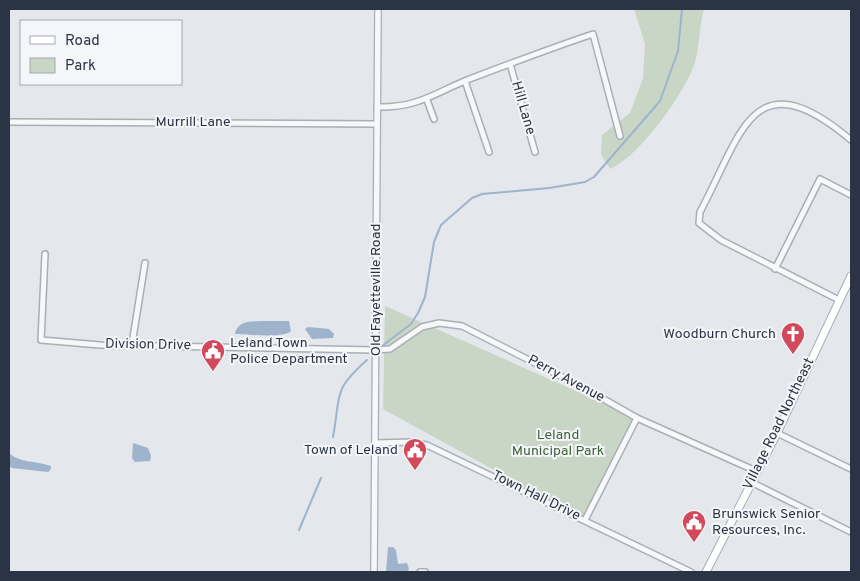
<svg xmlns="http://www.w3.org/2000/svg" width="860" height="581" font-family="Overpass,sans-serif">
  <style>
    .green { fill: #c9d6c5 }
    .water { fill: #9fb4cc }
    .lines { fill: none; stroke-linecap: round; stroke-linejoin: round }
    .stream { stroke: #9fb4cc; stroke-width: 2 }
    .minor-casing { stroke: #a9aeb7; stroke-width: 8 }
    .tertiary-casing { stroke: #a9aeb7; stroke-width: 8 }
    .secondary-casing { stroke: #a9aeb7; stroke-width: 9 }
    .minor { stroke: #f7f8fa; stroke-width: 5 }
    .tertiary { stroke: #f7f8fa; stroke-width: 5.5 }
    .secondary { stroke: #fff; stroke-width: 7 }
    .labels { text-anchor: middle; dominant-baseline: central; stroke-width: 4; stroke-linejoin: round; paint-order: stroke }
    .street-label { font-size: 14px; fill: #2b3445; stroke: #f4f6f9 }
    .poi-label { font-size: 14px; fill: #2b3445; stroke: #f4f6f9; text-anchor: end }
    .park-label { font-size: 14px; fill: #3f6138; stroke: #f4f6f9 }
  </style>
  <rect width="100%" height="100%" fill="#e4e7ec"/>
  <g class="green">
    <path d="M634 9H704C699 26 700 45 695 62 686 92 639 157 610 169L601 154 602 135 630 113 643 78 645 44Z"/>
    <path d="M385 306 637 418 585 520 383 409Z"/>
  </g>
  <g class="water">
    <path d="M262 321H289L291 331C283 339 248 334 235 334 238 320 251 322 262 321Z"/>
    <path d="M308 327 329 329 334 334 333 338 312 339 305 329Z"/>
    <path d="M133 443 148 448 151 456 150 461 135 462 132 458Z"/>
    <path d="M9 453C20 463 37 461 51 466V469L48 472 12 468 9 466Z"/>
    <path d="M388 547H393L396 550 398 564 407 563 409 569 407 572H386Z"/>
  </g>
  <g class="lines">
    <g class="stream">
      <path d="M382 346 411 324 418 313 425 297 434 242 441 225 472 198 482 194 549 188 585 182 594 177 660 101 678 51 682 9"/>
      <path d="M333 437C341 394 332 391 367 360"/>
      <path d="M299 530 321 478"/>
    </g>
    <g class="minor-casing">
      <g id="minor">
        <path d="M510 64 535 152"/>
        <path d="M465 81 489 152"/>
        <path d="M427 100 434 119"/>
        <path d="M377 107C417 108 433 94 467 80 509 64 551 48 593 34L620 136"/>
        <path d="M9 122 377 124"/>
        <path d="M45 254 41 340 100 345 375 350 390 349 422 327 439 323 462 326 586 389 637 418 756 471"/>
        <path d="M775 269 820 179 851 195"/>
        <path d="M839 300 721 240 699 223 700 212C742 134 752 57 851 140"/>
        <path d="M132 344 145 263"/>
        <path d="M777 433 851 469"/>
        <path d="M375 443 412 442 427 445 691 572"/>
        <path d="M751 482 851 532"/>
        <path d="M585 520 637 418"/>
        <path d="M420 572H425"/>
      </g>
    </g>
    <g class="tertiary-casing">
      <path id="tertiary" d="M374 572 378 9"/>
    </g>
    <g class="secondary-casing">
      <path id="secondary" d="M706 572 777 433 851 276"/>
    </g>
    <use href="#minor" class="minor"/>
    <use href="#tertiary" class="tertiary"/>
    <use href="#secondary" class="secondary"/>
  </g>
  <defs>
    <g id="church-pin" transform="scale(1.25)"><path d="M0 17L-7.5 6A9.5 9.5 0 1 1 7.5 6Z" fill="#d1495b" stroke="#f4f6f9"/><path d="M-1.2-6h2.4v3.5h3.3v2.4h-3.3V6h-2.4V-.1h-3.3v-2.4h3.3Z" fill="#fff"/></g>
    <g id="civic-pin" transform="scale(1.25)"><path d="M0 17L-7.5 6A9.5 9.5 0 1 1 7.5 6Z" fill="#d1495b" stroke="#f4f6f9"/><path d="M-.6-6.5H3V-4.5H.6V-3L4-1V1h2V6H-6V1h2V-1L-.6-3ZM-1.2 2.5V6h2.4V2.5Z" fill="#fff"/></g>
  </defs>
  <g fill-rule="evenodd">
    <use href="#church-pin" x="793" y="334"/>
    <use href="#civic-pin" x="213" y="351"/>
    <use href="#civic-pin" x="415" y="450"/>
    <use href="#civic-pin" x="694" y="522"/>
  </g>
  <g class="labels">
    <g class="street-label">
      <text transform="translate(523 108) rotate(74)">Hill Lane</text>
      <text x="193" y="122">Murrill Lane</text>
      <text transform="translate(376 290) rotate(-90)">Old Fayetteville Road</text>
      <text transform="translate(148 345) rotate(1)">Division Drive</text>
      <text transform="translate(566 379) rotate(28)">Perry Avenue</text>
      <text transform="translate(779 424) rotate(-64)">Village Road Northeast</text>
      <text transform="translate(536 496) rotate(26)">Town Hall Drive</text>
    </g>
    <g class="poi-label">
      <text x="776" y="334">Woodburn Church</text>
      <text x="230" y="343" text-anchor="start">Leland Town<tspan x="230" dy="16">Police Department</tspan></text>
      <text x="398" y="450">Town of Leland</text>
      <text x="712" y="514" text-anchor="start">Brunswick Senior<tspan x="712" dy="16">Resources, Inc.</tspan></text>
    </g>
    <g class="park-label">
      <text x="558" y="435">Leland<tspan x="558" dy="16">Municipal Park</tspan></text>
    </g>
  </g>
  <rect width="860" height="581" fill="none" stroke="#2b3445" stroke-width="20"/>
  <rect x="20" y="20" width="162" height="65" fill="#f4f6f9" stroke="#a4a8b1"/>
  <rect x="30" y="36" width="25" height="8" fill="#ffffff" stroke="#a4a8b1"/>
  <text x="65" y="45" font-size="15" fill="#2b3445">Road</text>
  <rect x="30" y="58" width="25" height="15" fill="#c9d6c5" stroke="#a4a8b1"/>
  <text x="65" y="70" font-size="15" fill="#2b3445">Park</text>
</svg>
